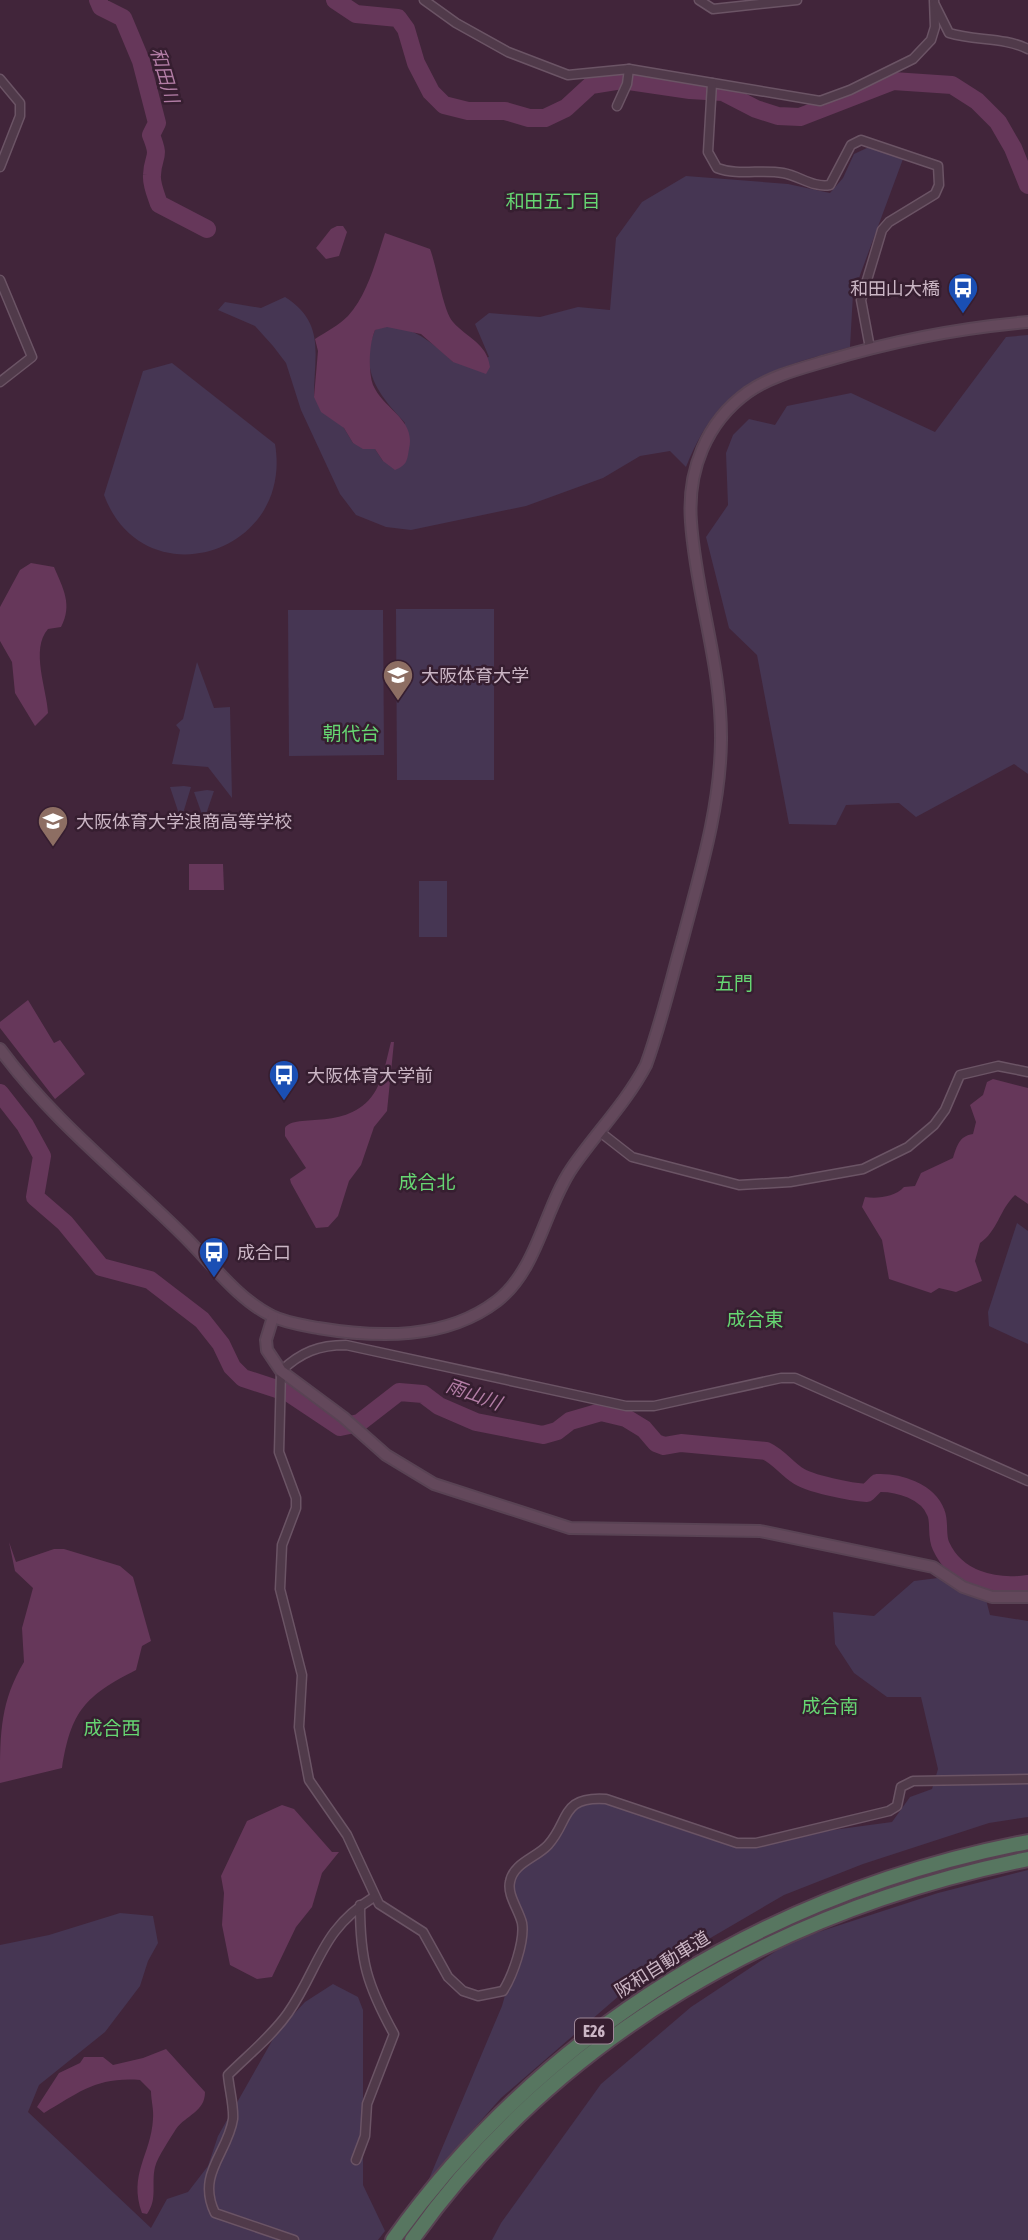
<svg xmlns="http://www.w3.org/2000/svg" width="1028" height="2240" font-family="'Asap Condensed','Noto Sans JP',sans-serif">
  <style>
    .green { fill: #463653 }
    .water { fill: #66375a }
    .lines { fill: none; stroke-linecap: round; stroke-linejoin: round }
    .river { stroke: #66375a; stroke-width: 18 }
    .street-casing { stroke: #6b5465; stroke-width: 11 }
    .secondary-casing { stroke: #594354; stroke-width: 14 }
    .highway-casing { stroke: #584152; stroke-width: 18 }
    .street { stroke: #503a4a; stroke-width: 8 }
    .secondary { stroke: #63485b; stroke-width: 10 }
    .highway { stroke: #577660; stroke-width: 14 }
    .labels { text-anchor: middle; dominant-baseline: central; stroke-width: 5; stroke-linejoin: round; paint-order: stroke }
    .shield { fill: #361e30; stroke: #9e8898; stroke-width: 2 }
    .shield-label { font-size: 16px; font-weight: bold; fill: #cbb6c5 }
    .poi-label { font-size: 18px; fill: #cbb6c5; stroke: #361e30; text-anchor: start }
    .street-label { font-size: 18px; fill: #cbb6c5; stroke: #361e30 }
    .water-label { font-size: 19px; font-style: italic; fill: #b27da5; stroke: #361e30 }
    .neighbourhood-label { font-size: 19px; fill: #66d672; stroke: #361e30 }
  </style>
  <rect width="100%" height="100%" fill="#41253a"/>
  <g class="green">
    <path d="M869 147 903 159 853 294 850 347C766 371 721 380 686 467L670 451 640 456 603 478 526 506 411 530 386 527 356 515 340 494 301 410 286 363 273 346 255 326 218 310 225 302 261 308 285 297C326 323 314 355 314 396L344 428 353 443 375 449 383 461 405 423C380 396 358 371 375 330 402 316 436 345 453 362L489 357 475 324 489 313 540 317 578 307 610 310 616 238 642 202 686 176 788 184 830 193 843 178 854 154Z"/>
    <path d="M1028 335V774L1014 764 916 817 899 803 846 805 836 825 789 824 757 655 729 628 706 537 728 505 726 453 733 435 749 419 775 425 787 406 851 393 935 432 1006 337Z"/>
    <path d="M172 363 275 444C294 555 143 600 104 495L143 371Z"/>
    <path d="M396 609H494V780H397Z"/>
    <path d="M288 610H383L384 755 289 756Z"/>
    <path d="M197 662 214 708 230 707 232 798 208 767 172 764 180 730 176 725 183 719Z"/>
    <path d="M184 786 191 787 181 820 170 787Z"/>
    <path d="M207 790 214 791 204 820 194 792Z"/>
    <rect x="419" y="881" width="28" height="56"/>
    <path d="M1017 1223 1028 1231V1344L989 1326 988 1312Z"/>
    <path d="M938 1578 985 1596 990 1615 1028 1621V1817L989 1823 863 1864 784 1895 635 1982 501 2098 429 2179 502 2006 522 1935 509 1885 513 1871 549 1844 563 1816 590 1798 737 1843 892 1822 910 1797 932 1789 938 1769 921 1697H887L854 1673 835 1644 833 1612 874 1616 914 1581Z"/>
    <path d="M1028 1870V2240H492L501 2223 601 2084 691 2007 791 1941 938 1893Z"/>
    <path d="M120 1913 153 1916 158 1943 148 1961 140 1986 105 2032 39 2085 28 2112 151 2228 167 2199 188 2192 208 2166 218 2136 277 2032 305 2002 333 1984 358 1997 363 2010V2185L385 2231 378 2240H0V1945L49 1935Z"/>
  </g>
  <g class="water">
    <path d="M337 226H343L347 232 339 256 326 259 316 248 331 229Z"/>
    <path d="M385 233 430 249C437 267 443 311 453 322 467 338 487 343 490 367L486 374 453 362 421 334 387 327 375 330C369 344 368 371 373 385 384 410 416 419 409 449 407 461 407 465 395 470L383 461 375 449H363L353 443 344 428 321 412 314 397 318 351 315 339C326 332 339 325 348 316 368 294 376 260 385 233Z"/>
    <path d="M31 563 54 567C63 588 73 605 61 627L48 629C30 649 47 690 48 713L35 726 15 693 12 662 0 641V607L20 570Z"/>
    <path d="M189 864H223L224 890H189Z"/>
    <path d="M28 1000 54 1043 60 1040 85 1074 55 1099 0 1028V1022Z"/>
    <path d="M391 1042H394L387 1111 374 1127 361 1165 349 1181 338 1216 328 1227 316 1228 291 1183 290 1179 306 1168 285 1136V1128C294 1112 352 1133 376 1090 384 1076 387 1057 391 1042Z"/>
    <path d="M993 1079 1028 1088V1204L1015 1195C1000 1209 997 1232 980 1243L975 1261 982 1281 956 1292 939 1288 931 1293 889 1279 882 1240 862 1207 865 1197C877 1199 895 1197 904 1187L915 1186 921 1173 953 1158C957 1146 959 1136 973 1134L976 1122 970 1105 983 1095 987 1082Z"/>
    <path d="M9 1542 16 1562 54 1549H64L120 1566 133 1577 151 1641 142 1646 136 1670C85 1696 71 1711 62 1768L0 1783C0 1734 0 1702 24 1662L22 1628 33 1588 15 1571Z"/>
    <path d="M282 1805 294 1809 332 1852H339L322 1873 312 1907 296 1927 272 1977 257 1979 230 1965 222 1925 224 1893 221 1876 247 1821Z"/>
    <path d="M166 2049 205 2092C205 2112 186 2115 176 2129 170 2139 158 2156 155 2167 151 2184 158 2199 147 2214L142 2213C128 2174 151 2155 153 2119 154 2110 151 2100 151 2091L140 2080C96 2077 80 2092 44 2113L37 2107 59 2073 80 2063 84 2057H103L113 2065 143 2058Z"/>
  </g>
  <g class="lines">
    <g class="river">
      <path d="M98 0 101 7 123 18 141 61 157 123 151 135C161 160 153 153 152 175 151 184 156 195 159 204L207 229"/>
      <path d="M335 0 356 14 398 18 406 29 416 63 431 92 444 105 468 111H505L529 118H545L566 108 591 85 622 80 690 90 723 92 756 109 778 116 800 117 893 81 952 85 977 101 998 122 1013 148 1028 185"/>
      <path d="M0 1093 25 1125 42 1156 35 1197 65 1223 101 1267 150 1280 202 1320 221 1344 232 1367 243 1378 289 1393 340 1427 359 1423 399 1392 423 1394 439 1406 476 1422 543 1435 557 1431 570 1421 601 1412 626 1418 644 1429 656 1443 664 1446 681 1443 766 1451C779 1457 786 1468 797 1475 809 1484 852 1492 867 1493L877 1483C898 1482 928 1491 936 1513 940 1523 936 1536 941 1546 956 1579 993 1589 1028 1584"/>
    </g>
    <g class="street-casing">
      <g id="street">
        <path d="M424 0 456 23 508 52 568 75 629 69 820 101 850 90 913 59 931 40 935 27 934 0"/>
        <path d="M699 0 713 9 797 0"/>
        <path d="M935 5 949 33C975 41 1004 37 1028 49"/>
        <path d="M0 79 20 103V116L0 167"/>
        <path d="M712 83 708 152 717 168C738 176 761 169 783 173 800 176 813 188 830 185L851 145 861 140 938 166 939 185 935 194 889 222 882 230 861 300 870 348"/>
        <path d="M617 106 627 84 629 69"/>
        <path d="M0 280 32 357 0 382"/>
        <path d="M600 1132 632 1157 739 1185 790 1182 863 1169 908 1147 934 1125 945 1110 960 1075 998 1066 1028 1072"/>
        <path d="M1028 1481 795 1378H781L654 1406H626L346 1345C319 1345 301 1352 281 1371L279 1452 296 1498V1508L282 1545 280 1589 302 1675 299 1727 309 1780 347 1835 379 1904 423 1932 448 1977 463 1991 478 1996 503 1991C513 1975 525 1941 522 1923 519 1910 507 1895 510 1882 513 1863 536 1858 548 1845 570 1821 560 1796 606 1799L737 1843H756L889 1811 897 1806 901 1787 913 1781 1028 1779"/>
        <path d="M356 2160 365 2136 367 2104 394 2034C367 1985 360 1961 360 1905"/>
        <path d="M294 2240 215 2213C196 2174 228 2153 233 2119 234 2106 229 2088 228 2075 248 2055 272 2036 288 2013 320 1967 320 1930 374 1897"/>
      </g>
    </g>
    <g class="secondary-casing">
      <g id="secondary">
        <path d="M0 1049C52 1120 120 1173 182 1234 210 1261 237 1299 272 1316 286 1323 303 1325 318 1328 378 1338 446 1340 497 1301 538 1269 544 1209 572 1168 596 1133 626 1103 646 1065 661 1024 671 980 683 938 700 873 720 809 721 741 722 666 696 596 691 522 687 471 706 422 748 392 771 376 799 369 826 361 892 341 959 328 1028 322"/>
        <path d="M273 1317 266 1340 267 1350 281 1371 343 1417 386 1455 434 1484 570 1528 760 1531 933 1567 963 1587 992 1597H1028"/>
      </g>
    </g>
    <g class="highway-casing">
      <g id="highway">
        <path d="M393 2240C545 2028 773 1891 1028 1842"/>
        <path d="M412 2240C559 2033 782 1909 1028 1859"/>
      </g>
    </g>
    <use href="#street" class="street"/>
    <use href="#secondary" class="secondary"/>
    <use href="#highway" class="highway"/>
  </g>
  <defs>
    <g id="bus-pin" transform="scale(1.575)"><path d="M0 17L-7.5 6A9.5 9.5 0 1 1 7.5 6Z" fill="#1a4fb4" stroke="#361e30"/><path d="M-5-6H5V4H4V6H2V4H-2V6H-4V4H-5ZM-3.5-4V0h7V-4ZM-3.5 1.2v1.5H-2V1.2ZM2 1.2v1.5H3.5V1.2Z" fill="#fff"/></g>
    <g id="university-pin" transform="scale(1.575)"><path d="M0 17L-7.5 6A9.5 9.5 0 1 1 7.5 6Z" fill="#8d6e63" stroke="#361e30"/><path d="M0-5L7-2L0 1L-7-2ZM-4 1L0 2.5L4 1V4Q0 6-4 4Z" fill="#fff"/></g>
    <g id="school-pin" transform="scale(1.575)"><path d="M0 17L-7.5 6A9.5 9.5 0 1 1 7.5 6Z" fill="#8d6e63" stroke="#361e30"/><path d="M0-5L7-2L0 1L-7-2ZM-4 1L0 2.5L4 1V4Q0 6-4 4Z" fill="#fff"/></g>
  </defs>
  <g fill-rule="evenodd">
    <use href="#bus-pin" x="963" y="288"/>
    <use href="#university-pin" x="398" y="675"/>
    <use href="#school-pin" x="53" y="821"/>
    <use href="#bus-pin" x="284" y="1075"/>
    <use href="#bus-pin" x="214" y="1252"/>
  </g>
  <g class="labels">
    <rect class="shield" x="575" y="2018.5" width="38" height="25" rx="5"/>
    <g class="shield-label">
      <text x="594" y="2031">E26</text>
    </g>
    <g class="poi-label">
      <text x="940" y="288" text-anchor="end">和田山大橋</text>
      <text x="421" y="675">大阪体育大学</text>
      <text x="76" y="821">大阪体育大学浪商高等学校</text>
      <text x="307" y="1075">大阪体育大学前</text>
      <text x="237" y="1252">成合口</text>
    </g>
    <g class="street-label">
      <text transform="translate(662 1964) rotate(-32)">阪和自動車道</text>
    </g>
    <g class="water-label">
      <text transform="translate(165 75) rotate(74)">和田川</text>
      <text transform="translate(474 1394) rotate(20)">雨山川</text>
    </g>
    <g class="neighbourhood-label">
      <text x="553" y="201">和田五丁目</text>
      <text x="351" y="733">朝代台</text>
      <text x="734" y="983">五門</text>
      <text x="427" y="1182">成合北</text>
      <text x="755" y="1319">成合東</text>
      <text x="830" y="1706">成合南</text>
      <text x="112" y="1728">成合西</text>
    </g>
  </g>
</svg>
